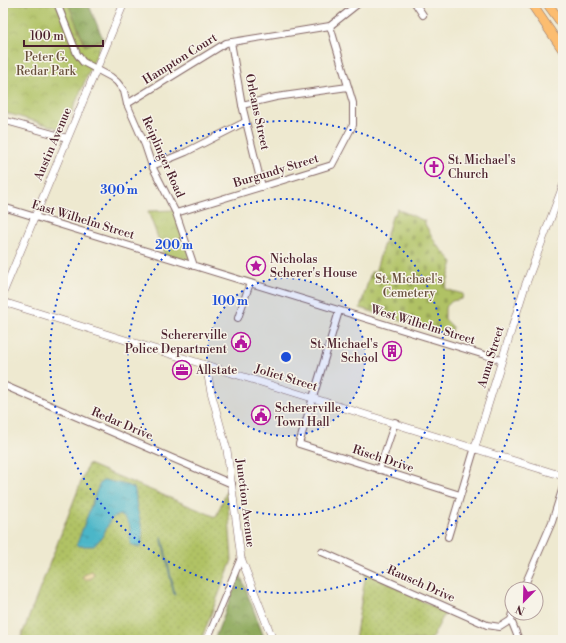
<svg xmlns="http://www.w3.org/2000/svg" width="566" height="643" font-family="'Libre Bodoni',serif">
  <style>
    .grass { fill: url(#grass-dots); stroke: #7d7048 }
    .forest { fill: url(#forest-crowns); stroke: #6b6442 }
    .sand { fill: url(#sand-dots); stroke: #9c7c64 }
    .cemetery { fill: url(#cemetery-stones); stroke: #7d7048 }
    .park { fill: url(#park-crowns); stroke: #7d7048 }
    .water { fill: url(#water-ripples); stroke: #4a6a7a }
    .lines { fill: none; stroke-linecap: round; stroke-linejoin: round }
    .minor-casing { stroke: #836665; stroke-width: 8 }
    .tertiary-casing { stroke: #836665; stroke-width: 8 }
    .primary-casing { stroke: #836665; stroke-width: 10 }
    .minor { stroke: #fff; stroke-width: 6 }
    .tertiary { stroke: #fff; stroke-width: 7 }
    .primary { stroke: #fcbd6f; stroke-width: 9 }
    .ring { fill: none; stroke: #1d4ed8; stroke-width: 2; stroke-dasharray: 2 4 }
    .labels { text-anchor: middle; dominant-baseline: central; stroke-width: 3; stroke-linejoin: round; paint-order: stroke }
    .park-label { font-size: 12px; fill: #69503c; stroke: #f7f3e8 }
    .street-label { font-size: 12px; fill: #4a1f2b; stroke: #f7f3e8 }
    .poi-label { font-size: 12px; fill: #4a1f2b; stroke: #f7f3e8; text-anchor: start }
    .centre { fill: #1d4ed8; stroke: #f7f3e8; stroke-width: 2 }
    .ring-label { font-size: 12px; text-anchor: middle; font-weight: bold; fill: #1d4ed8; stroke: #f7f3e8; stroke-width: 3; stroke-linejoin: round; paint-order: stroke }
  </style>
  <defs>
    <pattern id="grass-dots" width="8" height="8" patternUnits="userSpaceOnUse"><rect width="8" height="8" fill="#b0c265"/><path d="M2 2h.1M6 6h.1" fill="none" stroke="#99a658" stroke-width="1.8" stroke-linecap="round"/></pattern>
    <pattern id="forest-crowns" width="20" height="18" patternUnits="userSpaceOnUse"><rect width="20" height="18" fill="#8ca85a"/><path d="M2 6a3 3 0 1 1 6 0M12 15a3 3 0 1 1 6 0" fill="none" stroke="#74884b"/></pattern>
    <pattern id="sand-dots" width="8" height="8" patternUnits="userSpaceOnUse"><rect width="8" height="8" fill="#eeda9e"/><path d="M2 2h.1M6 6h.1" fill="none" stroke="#cebb88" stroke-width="1.8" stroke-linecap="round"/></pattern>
    <pattern id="cemetery-stones" width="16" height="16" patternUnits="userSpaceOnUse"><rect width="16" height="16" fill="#b0c265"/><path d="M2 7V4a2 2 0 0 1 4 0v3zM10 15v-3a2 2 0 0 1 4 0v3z" fill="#99a658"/></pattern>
    <pattern id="park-crowns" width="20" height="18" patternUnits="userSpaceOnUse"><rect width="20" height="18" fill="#b0c265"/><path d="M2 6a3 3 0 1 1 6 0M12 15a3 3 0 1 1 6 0" fill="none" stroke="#99a658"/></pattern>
    <pattern id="water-ripples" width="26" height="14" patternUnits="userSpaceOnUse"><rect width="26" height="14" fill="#4bb6c8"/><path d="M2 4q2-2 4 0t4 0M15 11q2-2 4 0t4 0" fill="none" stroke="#4093a3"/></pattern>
  </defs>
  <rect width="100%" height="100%" fill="#f7f3e8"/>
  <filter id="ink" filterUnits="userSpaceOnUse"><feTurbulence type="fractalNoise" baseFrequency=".025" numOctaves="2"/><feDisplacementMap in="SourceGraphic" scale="8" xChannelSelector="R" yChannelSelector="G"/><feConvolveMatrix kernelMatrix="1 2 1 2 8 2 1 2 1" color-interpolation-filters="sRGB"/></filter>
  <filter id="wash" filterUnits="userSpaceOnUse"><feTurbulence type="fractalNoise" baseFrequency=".012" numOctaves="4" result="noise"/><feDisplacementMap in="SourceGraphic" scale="16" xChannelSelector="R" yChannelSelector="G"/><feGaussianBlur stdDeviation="0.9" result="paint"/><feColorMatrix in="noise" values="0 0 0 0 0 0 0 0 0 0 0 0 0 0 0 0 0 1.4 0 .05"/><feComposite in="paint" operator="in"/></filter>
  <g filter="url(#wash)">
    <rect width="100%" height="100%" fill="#eee9d0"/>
    <g class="grass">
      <path d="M88 464 216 517 227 490 232 560 201 640H20Z"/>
      <path d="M366 571 445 613 431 640H355Z"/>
    </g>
    <g class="forest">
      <path d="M68 3H88L103 39 85 46Z"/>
      <path d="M240 574 265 640H214Z"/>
    </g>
    <path class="sand" d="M91 571 94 573 91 579H83V576Z"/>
    <path class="cemetery" d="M397 209 425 221V224L437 245 453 262 445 289 463 294 462 299 452 301 445 308V319L453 327 450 336 360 308 371 272H375L393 214 395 215Z"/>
    <g class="park">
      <path d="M3 3H68L85 46 103 39 64 130 3 112Z"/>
      <path d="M175 210 194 266 165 257 148 211Z"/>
    </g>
    <g class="water">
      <path d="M105 480 126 485 134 488C137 495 135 500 137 507 139 520 146 532 141 546L138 547 130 544C130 530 133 521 119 515L111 519 102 537 94 546H79L77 544 98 487 101 482Z"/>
      <path d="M161 536H162L175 595H174Z"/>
    </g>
  </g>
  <g filter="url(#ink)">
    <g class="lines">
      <g class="minor-casing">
        <g id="minor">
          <path d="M57 3 77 54 83 62 111 77 117 82 124 91 127 104 145 145 152 166 176 213 194 266"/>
          <path d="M415 3 423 15"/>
          <path d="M231 42 242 105 262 187"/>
          <path d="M127 104 226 43 330 26 359 3"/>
          <path d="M242 105 276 97 348 87"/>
          <path d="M3 120 67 138"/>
          <path d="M152 166 186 152 245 122"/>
          <path d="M3 207 501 360"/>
          <path d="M176 213 332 165 353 125V103L330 26"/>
          <path d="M339 311 299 444 460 495"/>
          <path d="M238 318 250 283"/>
          <path d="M3 385 232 484"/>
          <path d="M379 470 395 422"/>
          <path d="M448 537 475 447"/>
          <path d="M322 552 487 625 500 627 511 620"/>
          <path d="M523 589 552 522 563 487"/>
          <path d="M513 613 511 620 519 640"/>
          <path d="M207 640 241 558"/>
        </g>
      </g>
      <g class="tertiary-casing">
        <g id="tertiary">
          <path d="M3 293 124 3"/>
          <path d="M3 302 563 476"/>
          <path d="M206 365 211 392 227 450 241 558 273 640"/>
          <path d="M475 447 525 286 563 186"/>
        </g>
      </g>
      <g class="primary-casing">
        <g id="primary">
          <path d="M531 3 563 50"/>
          <path d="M547 3 563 25"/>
        </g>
      </g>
      <use href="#minor" class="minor"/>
      <use href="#tertiary" class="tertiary"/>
      <use href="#primary" class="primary"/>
    </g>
  </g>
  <circle cx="286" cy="357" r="79" fill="#1d4ed8" fill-opacity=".12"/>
  <g class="ring">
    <circle cx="286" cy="357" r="79"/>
    <circle cx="286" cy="357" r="158"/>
    <circle cx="286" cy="357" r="236"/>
  </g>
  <defs>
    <g id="church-ring" transform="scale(1)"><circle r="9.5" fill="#f7f3e8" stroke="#b5179e" stroke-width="1.5"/><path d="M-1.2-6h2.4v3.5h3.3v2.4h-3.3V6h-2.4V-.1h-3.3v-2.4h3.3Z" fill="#b5179e"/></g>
    <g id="sight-ring" transform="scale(1)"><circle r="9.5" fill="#f7f3e8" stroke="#b5179e" stroke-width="1.5"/><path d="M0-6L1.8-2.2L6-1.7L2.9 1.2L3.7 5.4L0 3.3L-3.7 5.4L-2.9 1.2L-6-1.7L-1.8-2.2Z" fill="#b5179e"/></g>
    <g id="civic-ring" transform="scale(1)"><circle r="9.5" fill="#f7f3e8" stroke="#b5179e" stroke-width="1.5"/><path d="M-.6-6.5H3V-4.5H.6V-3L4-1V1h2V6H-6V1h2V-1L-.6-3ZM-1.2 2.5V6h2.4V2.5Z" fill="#b5179e"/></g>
    <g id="building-ring" transform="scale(1)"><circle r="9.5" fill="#f7f3e8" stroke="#b5179e" stroke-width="1.5"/><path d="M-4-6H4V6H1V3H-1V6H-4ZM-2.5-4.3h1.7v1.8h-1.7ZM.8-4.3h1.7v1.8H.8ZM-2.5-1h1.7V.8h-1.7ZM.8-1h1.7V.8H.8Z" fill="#b5179e"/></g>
    <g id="office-ring" transform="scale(1)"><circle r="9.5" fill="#f7f3e8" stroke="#b5179e" stroke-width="1.5"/><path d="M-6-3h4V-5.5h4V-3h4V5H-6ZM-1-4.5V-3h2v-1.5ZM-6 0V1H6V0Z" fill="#b5179e"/></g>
  </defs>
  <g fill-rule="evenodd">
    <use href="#church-ring" x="434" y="167"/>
    <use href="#sight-ring" x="256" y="266"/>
    <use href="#civic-ring" x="241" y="342"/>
    <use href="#building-ring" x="392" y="351"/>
    <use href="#office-ring" x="182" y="370"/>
    <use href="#civic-ring" x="261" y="415"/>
  </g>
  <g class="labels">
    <g class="park-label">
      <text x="46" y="57">Peter G.<tspan x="46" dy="14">Redar Park</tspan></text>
      <text x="409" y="279">St. Michael's<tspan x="409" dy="14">Cemetery</tspan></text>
    </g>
    <g class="street-label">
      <text transform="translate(180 59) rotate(-32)">Hampton Court</text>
      <text transform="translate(257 112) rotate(78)">Orleans Street</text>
      <text transform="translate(53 144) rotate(-67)">Austin Avenue</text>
      <text transform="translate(163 157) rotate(66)">Reiplinger Road</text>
      <text transform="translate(276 171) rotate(-17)">Burgundy Street</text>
      <text transform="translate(83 220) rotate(17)">East Wilhelm Street</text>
      <text transform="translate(423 325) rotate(17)">West Wilhelm Street</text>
      <text transform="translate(491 357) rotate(-73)">Anna Street</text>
      <text transform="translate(286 378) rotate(17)">Joliet Street</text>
      <text transform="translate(122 424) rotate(23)">Redar Drive</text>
      <text transform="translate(383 459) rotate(18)">Risch Drive</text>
      <text transform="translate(245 503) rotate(83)">Junction Avenue</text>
      <text transform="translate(421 584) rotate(24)">Rausch Drive</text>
    </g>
    <g class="poi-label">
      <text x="448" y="160">St. Michael's<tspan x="448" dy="14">Church</tspan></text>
      <text x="270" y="259">Nicholas<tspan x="270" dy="14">Scherer's House</tspan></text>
      <text x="227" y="335" text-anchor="end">Schererville<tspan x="227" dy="14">Police Department</tspan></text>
      <text x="378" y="344" text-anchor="end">St. Michael's<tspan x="378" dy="14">School</tspan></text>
      <text x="196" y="370">Allstate</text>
      <text x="275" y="408">Schererville<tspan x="275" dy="14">Town Hall</tspan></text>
    </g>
  </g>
  <circle cx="286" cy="357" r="6" class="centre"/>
  <g class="ring-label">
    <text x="119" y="194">300 m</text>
    <text x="174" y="249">200 m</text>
    <text x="230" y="305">100 m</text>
  </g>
  <rect width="566" height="643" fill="none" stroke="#f7f3e8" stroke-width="16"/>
  <g transform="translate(524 601) rotate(203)"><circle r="19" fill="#f7f3e8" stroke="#b29e9c"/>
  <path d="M0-3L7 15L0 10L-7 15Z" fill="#b5179e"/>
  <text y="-6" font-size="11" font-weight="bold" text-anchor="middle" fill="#4a1f2b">N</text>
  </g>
  <path d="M24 40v6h79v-6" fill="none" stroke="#4a1f2b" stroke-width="2"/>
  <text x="30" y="40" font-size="12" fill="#4a1f2b" stroke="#f7f3e8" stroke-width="3" paint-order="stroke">100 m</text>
</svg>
